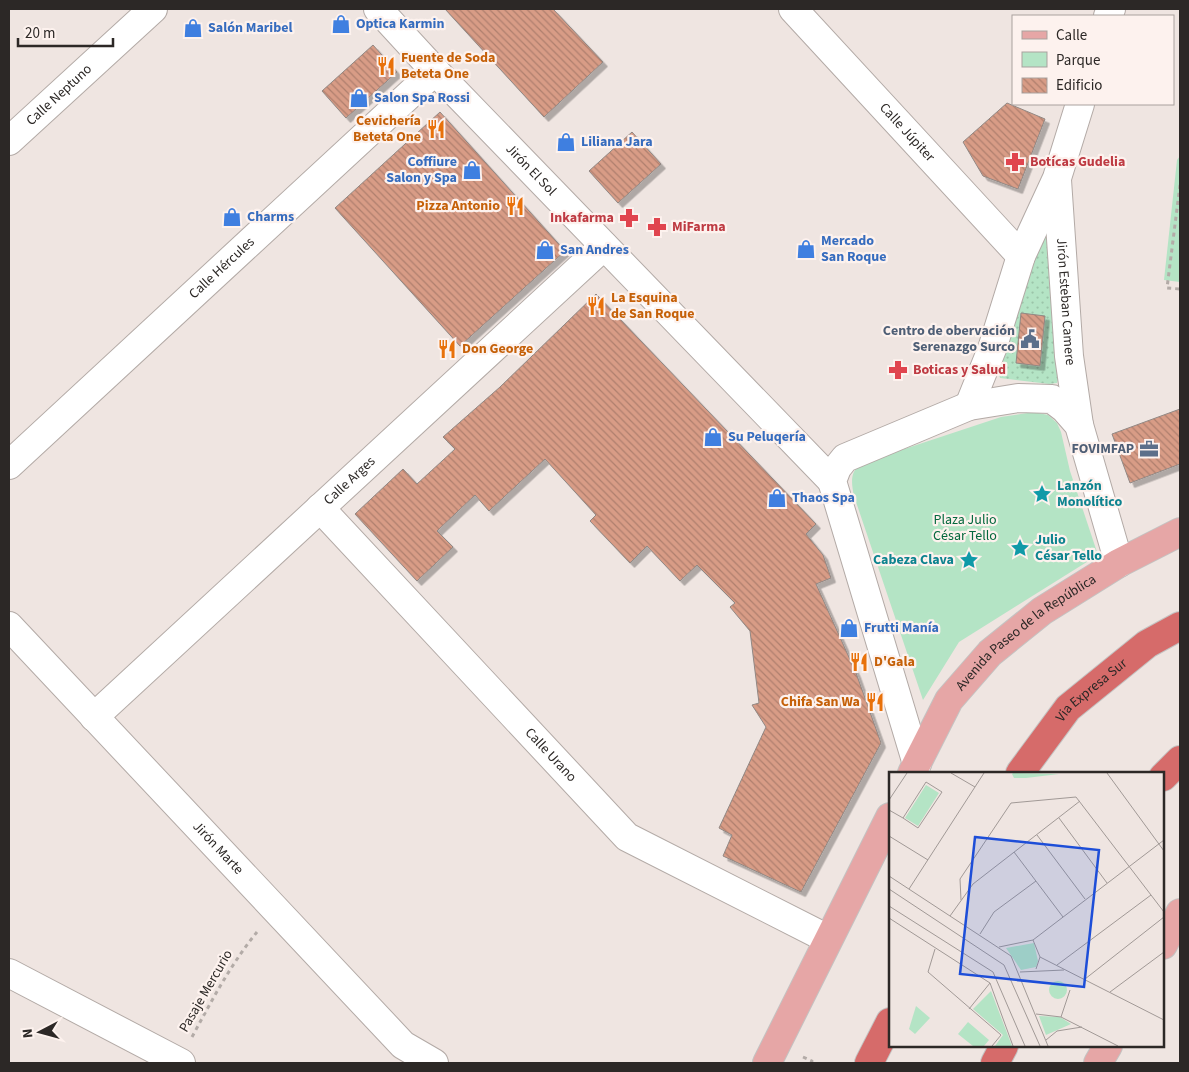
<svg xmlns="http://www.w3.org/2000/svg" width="1189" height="1072" font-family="'Source Sans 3',sans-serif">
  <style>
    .grass { fill: url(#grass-dots) }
    .park { fill: #b4e4c5 }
    .building { fill: url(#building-back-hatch); stroke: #918884; filter: url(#shadow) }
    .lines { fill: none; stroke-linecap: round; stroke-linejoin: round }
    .street-casing { stroke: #b3aaa6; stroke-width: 30 }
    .primary-casing { stroke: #c4c3c2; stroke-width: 30 }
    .highway-casing { stroke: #c4c3c2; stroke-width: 30 }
    .path { stroke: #b3aba7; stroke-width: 3; stroke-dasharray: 4 4; stroke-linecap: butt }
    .street { stroke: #fff; stroke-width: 28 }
    .primary { stroke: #e6a6a6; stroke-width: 28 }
    .highway { stroke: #d66b6a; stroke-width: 28 }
    .labels { text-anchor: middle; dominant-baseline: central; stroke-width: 4.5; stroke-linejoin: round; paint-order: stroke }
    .shop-label { font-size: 14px; font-weight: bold; fill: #366cbe; stroke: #fdf2ee; text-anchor: start }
    .food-label { font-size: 14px; font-weight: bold; fill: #c56008; stroke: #fdf2ee; text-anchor: start }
    .street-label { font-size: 14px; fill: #2c2826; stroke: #fdf2ee }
    .health-label { font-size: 14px; font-weight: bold; fill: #be3a42; stroke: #fdf2ee; text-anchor: start }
    .service-label { font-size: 14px; font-weight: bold; fill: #4e5e75; stroke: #fdf2ee; text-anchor: end }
    .culture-label { font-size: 14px; font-weight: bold; fill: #0d838f; stroke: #fdf2ee; text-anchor: start }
    .park-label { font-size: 14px; fill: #04683d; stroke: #fdf2ee }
    .inset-road { fill: none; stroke: #a19996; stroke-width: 1 }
    .view { fill: #1d4ed8; fill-opacity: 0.15; stroke: #1d4ed8; stroke-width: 2.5 }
    .inset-edge { fill: none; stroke: #2c2826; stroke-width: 2.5 }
  </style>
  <defs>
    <pattern id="grass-dots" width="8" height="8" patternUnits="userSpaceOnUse" patternTransform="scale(1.25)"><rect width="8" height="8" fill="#b4e4c5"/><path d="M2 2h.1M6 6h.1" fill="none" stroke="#9bc4a9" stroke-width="1.8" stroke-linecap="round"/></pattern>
    <pattern id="building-back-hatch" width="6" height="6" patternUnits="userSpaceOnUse" patternTransform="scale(1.25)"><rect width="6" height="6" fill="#d89c86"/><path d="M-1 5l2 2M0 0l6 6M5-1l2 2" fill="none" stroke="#af7f6d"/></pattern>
    <filter id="shadow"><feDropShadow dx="4.5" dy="4.5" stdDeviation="0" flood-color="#0004"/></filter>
  </defs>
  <rect width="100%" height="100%" fill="#efe5e1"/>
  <path class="grass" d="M1047 231 1053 232 1059 375 1057 383 1049 384 1000 378 998 371 1041 236Z"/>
  <g class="park">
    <path d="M1180 156V282L1164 280 1177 160Z"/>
    <path d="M1034 412 1048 415 1057 423 1061 432 1070 471 1098 555 959 642 923 700 854 496C851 482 850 471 862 463L1001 417Z"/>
  </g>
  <g class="building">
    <path d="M445 9H553L603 62 544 117Z"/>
    <path d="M373 45 397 72 346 118 322 91Z"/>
    <path d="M1007 103 1045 119 1018 189 983 176 963 142Z"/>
    <path d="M440 112 565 251 460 346 335 208Z"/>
    <path d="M632 132 661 164 618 203 589 171Z"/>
    <path d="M596 294 816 524 806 534 823 555 831 578 816 584 856 673 881 743 801 892 723 856 732 835 719 828 766 727 752 705 759 703 750 631 730 607 735 603 697 565 680 581 647 546 630 563 590 521 596 515 545 459 489 511 475 495 437 531 453 547 417 581 355 514 403 469 417 484 455 449 443 437 500 387Z"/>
    <path d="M1021 313 1045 316 1040 366 1016 363Z"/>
    <path d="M1180 409V464L1130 483 1112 434Z"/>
  </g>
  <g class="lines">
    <g class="street-casing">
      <g id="street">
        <path id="s1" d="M378 9 435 71 832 481"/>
        <path id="s2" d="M793 9 1021 256"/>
        <path d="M1108 16 1111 9"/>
        <path id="s3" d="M9 141 153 9"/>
        <path id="s4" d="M1057 180 1069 356 1079 425"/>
        <path d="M969 406 992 349 1021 256 1057 178 1080 104"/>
        <path id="s5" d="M9 465 435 71"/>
        <path id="s6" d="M320 508 627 837 828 939"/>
        <path id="s7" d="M9 626 403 1045 434 1063"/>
        <path id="s8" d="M94 717 604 246"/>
        <path d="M917 764 832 481 837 468 845 458 969 406 1018 398 1052 399 1065 409 1079 425 1119 563"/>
        <path d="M9 973 181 1063"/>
      </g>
    </g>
    <g class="primary-casing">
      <g id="primary">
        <path id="s9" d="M912 773 949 700 990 653 1042 611 1119 563 1180 532"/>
        <path d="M1163 945 1180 913"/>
        <path d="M767 1063 890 817"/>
        <path d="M1098 1063 1108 1046"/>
      </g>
    </g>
    <g class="highway-casing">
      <g id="highway">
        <path id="s10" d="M1020 773 1068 708 1147 644 1180 626"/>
        <path d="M1163 777 1180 760"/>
        <path d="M869 1063 890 1022"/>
        <path d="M995 1063 1004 1046"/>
      </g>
    </g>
    <g class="path">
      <path d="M1180 185 1167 288 1180 289"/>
      <path d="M192 1037C212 1000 231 964 257 932"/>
      <path d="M803 1057 812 1061 811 1063"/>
    </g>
    <use href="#street" class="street"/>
    <use href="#primary" class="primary"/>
    <use href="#highway" class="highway"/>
  </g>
  <defs>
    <g id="shop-bare" transform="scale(1.5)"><path d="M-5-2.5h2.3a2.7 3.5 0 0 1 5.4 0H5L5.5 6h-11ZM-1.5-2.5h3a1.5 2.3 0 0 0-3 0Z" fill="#3f7fe0" stroke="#fdf2ee" stroke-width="2.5" paint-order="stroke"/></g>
    <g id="restaurant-bare" transform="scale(1.5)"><path d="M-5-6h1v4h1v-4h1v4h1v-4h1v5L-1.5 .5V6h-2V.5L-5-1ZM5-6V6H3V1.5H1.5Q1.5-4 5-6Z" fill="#e8710a" stroke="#fdf2ee" stroke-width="2.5" paint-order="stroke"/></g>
    <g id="pharmacy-bare" transform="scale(1.5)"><path d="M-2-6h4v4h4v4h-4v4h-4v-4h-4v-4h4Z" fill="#e0444e" stroke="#fdf2ee" stroke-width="2.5" paint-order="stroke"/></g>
    <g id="civic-bare" transform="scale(1.5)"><path d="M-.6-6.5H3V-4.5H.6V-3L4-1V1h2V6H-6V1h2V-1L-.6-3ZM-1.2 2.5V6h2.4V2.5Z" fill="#5c6f8a" stroke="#fdf2ee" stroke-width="2.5" paint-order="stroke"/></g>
    <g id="office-bare" transform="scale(1.5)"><path d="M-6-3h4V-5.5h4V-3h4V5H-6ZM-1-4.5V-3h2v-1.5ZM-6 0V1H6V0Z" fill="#5c6f8a" stroke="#fdf2ee" stroke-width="2.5" paint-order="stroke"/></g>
    <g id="sight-bare" transform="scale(1.5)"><path d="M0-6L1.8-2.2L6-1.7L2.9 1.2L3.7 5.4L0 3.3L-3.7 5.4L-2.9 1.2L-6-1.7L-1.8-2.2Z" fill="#0f9aa8" stroke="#fdf2ee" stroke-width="2.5" paint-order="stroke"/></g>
  </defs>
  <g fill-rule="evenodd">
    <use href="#shop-bare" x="341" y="24"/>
    <use href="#shop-bare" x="193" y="28"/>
    <use href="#restaurant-bare" x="386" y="66"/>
    <use href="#shop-bare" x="359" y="98"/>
    <use href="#restaurant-bare" x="436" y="129"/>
    <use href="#shop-bare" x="566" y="142"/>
    <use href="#pharmacy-bare" x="1015" y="162"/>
    <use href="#shop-bare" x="472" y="170"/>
    <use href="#restaurant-bare" x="515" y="206"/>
    <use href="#shop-bare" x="232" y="217"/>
    <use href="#pharmacy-bare" x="629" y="218"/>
    <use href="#pharmacy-bare" x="657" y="227"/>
    <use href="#shop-bare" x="806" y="249"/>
    <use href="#shop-bare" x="545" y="250"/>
    <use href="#restaurant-bare" x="596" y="306"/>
    <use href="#civic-bare" x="1030" y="339"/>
    <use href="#restaurant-bare" x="447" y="349"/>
    <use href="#pharmacy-bare" x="898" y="370"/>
    <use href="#shop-bare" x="713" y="437"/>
    <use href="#office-bare" x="1149" y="449"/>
    <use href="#sight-bare" x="1042" y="494"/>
    <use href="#shop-bare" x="777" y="498"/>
    <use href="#sight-bare" x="1020" y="548"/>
    <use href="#sight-bare" x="969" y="560"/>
    <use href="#shop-bare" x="849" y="628"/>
    <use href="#restaurant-bare" x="859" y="662"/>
    <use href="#restaurant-bare" x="875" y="702"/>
  </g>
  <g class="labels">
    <g class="shop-label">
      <text x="356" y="24">Optica Karmin</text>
      <text x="208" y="28">Salón Maribel</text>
      <text x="374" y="98">Salon Spa Rossi</text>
      <text x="581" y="142">Liliana Jara</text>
      <text x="457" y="162" text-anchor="end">Coffiure<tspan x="457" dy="16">Salon y Spa</tspan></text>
      <text x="247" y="217">Charms</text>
      <text x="821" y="241">Mercado<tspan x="821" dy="16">San Roque</tspan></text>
      <text x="560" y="250">San Andres</text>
      <text x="728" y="437">Su Peluqería</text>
      <text x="792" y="498">Thaos Spa</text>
      <text x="864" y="628">Frutti Manía</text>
    </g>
    <g class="food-label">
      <text x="401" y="58">Fuente de Soda<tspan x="401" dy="16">Beteta One</tspan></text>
      <text x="421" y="121" text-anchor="end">Cevichería<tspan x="421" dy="16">Beteta One</tspan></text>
      <text x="500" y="206" text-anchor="end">Pizza Antonio</text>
      <text x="611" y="298">La Esquina<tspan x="611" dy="16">de San Roque</tspan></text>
      <text x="462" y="349">Don George</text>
      <text x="874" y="662">D'Gala</text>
      <text x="860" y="702" text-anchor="end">Chifa San Wa</text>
    </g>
    <g class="street-label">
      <text stroke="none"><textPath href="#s3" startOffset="68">Calle Neptuno</textPath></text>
      <text stroke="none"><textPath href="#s2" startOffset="168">Calle Júpiter</textPath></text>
      <text stroke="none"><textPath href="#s1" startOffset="222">Jirón El Sol</textPath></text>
      <text stroke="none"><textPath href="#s5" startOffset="290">Calle Hércules</textPath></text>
      <text stroke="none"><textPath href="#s4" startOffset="122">Jirón Esteban Camere</textPath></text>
      <text stroke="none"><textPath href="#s8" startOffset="348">Calle Arges</textPath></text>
      <text stroke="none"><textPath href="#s9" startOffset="185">Avenida Paseo de la República</textPath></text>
      <text stroke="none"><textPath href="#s10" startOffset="110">Via Expresa Sur</textPath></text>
      <text stroke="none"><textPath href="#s6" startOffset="338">Calle Urano</textPath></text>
      <text stroke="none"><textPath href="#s7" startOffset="305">Jirón Marte</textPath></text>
      <text transform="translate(206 991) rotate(-60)">Pasaje Mercurio</text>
    </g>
    <g class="health-label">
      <text x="1030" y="162">Botícas Gudelia</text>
      <text x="614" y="218" text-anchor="end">Inkafarma</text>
      <text x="672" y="227">MiFarma</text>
      <text x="913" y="370">Boticas y Salud</text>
    </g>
    <g class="service-label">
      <text x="1015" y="331">Centro de obervación<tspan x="1015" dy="16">Serenazgo Surco</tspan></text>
      <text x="1134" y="449">FOVIMFAP</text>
    </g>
    <g class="culture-label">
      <text x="1057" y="486">Lanzón<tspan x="1057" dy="16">Monolítico</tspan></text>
      <text x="1035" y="540">Julio<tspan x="1035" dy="16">César Tello</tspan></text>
      <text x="954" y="560" text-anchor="end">Cabeza Clava</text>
    </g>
    <g class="park-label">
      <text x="965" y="520">Plaza Julio<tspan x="965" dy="16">César Tello</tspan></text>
    </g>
  </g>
  <g transform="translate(889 772)">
    <rect width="275" height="275" fill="#efe5e1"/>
    <path d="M27 234 41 246 26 262 20 257Z" fill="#b4e4c5"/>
    <path d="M123 2 124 1 170 2 137 6H125ZM37 13 50 21 29 54 16 46ZM145 171 149 189 147 195 132 198 117 176ZM160 218a9 9 0 1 1 18 0a9 9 0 1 1-18 0ZM102 219 123 274H106L114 263 84 237ZM150 244 171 245 182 252 157 263ZM79 250 100 268 95 274H84L69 262Z" fill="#b4e4c5"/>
    <path class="inset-road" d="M62 1 86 15M218 1 275 79M0 28 18 1M0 38 14 46 29 56 53 20 37 10 14 46M170 46 218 111M148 63 196 127M0 64 39 88M125 80 174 145M0 104 122 184 159 274M0 117 115 193 151 274M20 117 95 1M72 128 71 107 122 31 187 25 275 140M0 134 104 200 136 274M61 144 84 112 191 29M0 146 101 211 124 274M91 162 105 140 147 109M144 168 151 185 147 197M110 175 144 168 275 68M46 177 39 200 112 263 103 274M151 185 275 248M168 193 262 123M131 200 175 198M196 207 275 145M221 220 275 180M80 237 101 211M147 242 172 245 229 274M172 245 181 218M157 268 168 259 193 255"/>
    <path class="view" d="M86 65 210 78 195 215 71 202Z"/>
    <rect width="275" height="275" class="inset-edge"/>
  </g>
  <rect width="1189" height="1072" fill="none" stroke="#2c2826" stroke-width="20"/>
  <rect x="1012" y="15" width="162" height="90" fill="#fdf2ee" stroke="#a9a19e"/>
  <rect x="1022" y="31" width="25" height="8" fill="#e6a6a6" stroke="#a9a19e"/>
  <text x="1056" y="40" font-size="15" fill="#2c2826">Calle</text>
  <rect x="1022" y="52" width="25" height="15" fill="#b4e4c5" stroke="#a9a19e"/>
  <text x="1056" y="65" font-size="15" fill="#2c2826">Parque</text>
  <rect x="1022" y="78" width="25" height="15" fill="url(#building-back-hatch)" stroke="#a9a19e"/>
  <text x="1056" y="90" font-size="15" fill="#2c2826">Edificio</text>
  <g transform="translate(40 1032) rotate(264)" stroke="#fdf2ee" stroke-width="4" paint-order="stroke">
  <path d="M0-4L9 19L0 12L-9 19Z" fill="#2c2826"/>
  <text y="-8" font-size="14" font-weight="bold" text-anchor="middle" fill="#2c2826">N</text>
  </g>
  <path d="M18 38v8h95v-8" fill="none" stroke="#2c2826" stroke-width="2.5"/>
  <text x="25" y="38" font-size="15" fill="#2c2826" stroke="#fdf2ee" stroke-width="4" paint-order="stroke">20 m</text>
</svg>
